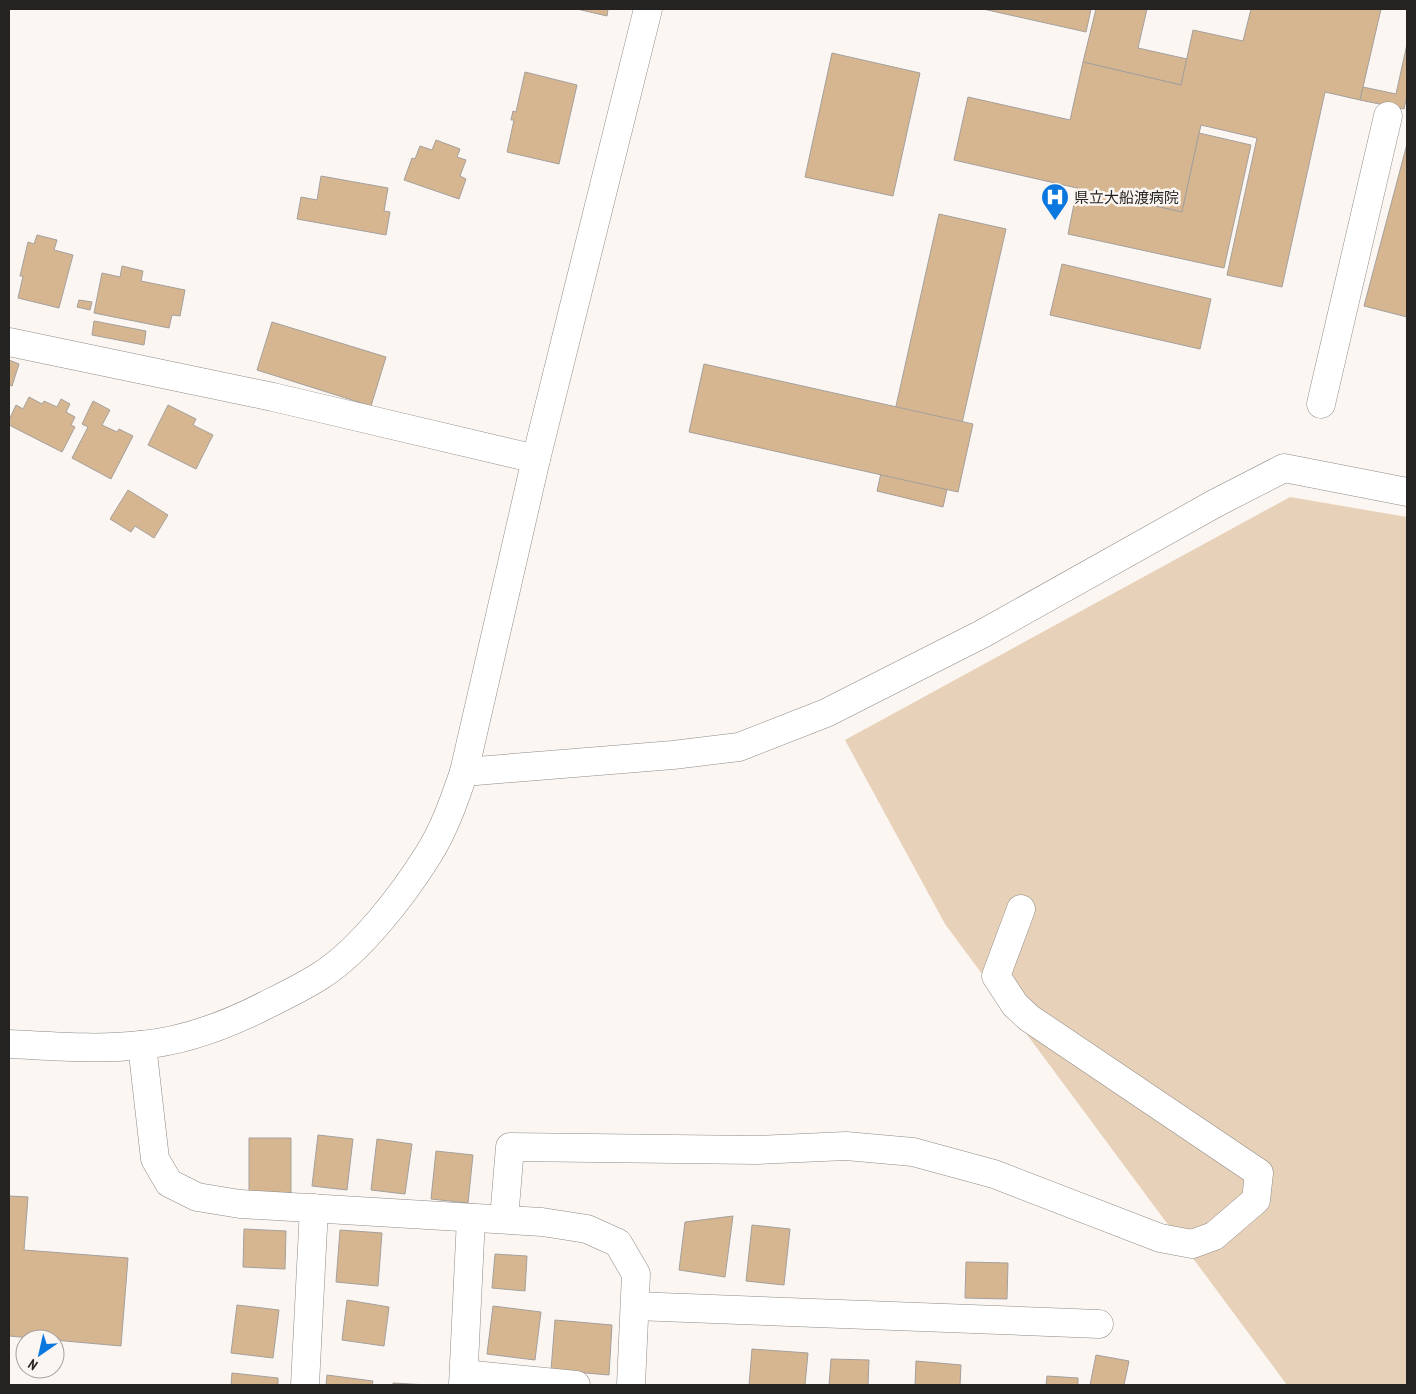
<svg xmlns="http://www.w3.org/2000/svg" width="1416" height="1394" font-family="'PT Sans Narrow','Noto Sans JP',sans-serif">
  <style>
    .green { fill: #e8d1b9 }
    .building { fill: #d6b591; stroke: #a5a09c }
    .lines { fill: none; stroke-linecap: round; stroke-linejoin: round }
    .minor-casing { stroke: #8f8b87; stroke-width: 29 }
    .minor { stroke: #fff; stroke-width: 28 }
    .labels { text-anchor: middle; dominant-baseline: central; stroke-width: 5; stroke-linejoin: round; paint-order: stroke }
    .poi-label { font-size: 15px; fill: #252322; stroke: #fbf6f1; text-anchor: start }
  </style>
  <rect width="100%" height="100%" fill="#fbf6f1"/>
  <path class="green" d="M1290 497 1407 517V1385H1287L945 924 845 740Z"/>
  <g class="building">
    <path d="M577 9H608L607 16Z"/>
    <path d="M983 9H1091L1086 32Z"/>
    <path d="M1096 9H1147L1138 48 1187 59 1181 85 1083 62Z"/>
    <path d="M1251 9H1381L1360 100 1325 92 1282 287 1227 275 1257 138 1201 125 1182 212 954 160 968 97 1070 120 1083 62 1181 85 1193 30 1243 41Z"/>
    <path d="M1407 44V95L1404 109 1360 100 1363 87 1396 94Z"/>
    <path d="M832 53 920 73 893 196 805 177Z"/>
    <path d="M525 72 577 85 559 164 507 152 514 120H511L513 111 516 112Z"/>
    <path d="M1199 133 1251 145 1224 268 1068 234 1077 189 1182 212Z"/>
    <path d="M436 140 460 149 457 157 466 160 460 176 466 179 459 199 404 180 412 158 415 159 420 146 432 150Z"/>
    <path d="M1407 144V317L1364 306Z"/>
    <path d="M321 176 388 188 384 211 390 212 386 235 297 219 301 197 317 200Z"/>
    <path d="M939 214 1006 229 943 507 877 491Z"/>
    <path d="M37 235 57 240 54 250 73 255 59 308 18 298 23 276H20L28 242 34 244Z"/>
    <path d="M1062 264 1211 299 1200 349 1050 315Z"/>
    <path d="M122 266 143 271 141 281 185 290 180 316 172 315 169 328 94 313 102 273 120 277Z"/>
    <path d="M79 300 92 302 90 310 77 307Z"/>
    <path d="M94 321 146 331 144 345 92 335Z"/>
    <path d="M272 322 386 357 371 406 257 370Z"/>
    <path d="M9 360 19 364 12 386 9 385Z"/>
    <path d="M704 364 973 424 958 492 689 432Z"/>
    <path d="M29 397 42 404 44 401 57 407 61 399 70 404 66 412 75 417 71 425 75 427 62 452 9 425V426V420L16 405 23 409Z"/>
    <path d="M93 401 110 410 102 425 117 432 119 429 133 436 111 479 72 458 88 427 82 424Z"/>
    <path d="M168 405 196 419 193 425 213 435 196 469 148 445Z"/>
    <path d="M128 490 168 515 154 538 135 526 131 532 110 519Z"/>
    <path d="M318 1135 353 1139 347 1190 312 1186Z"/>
    <path d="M249 1138H291V1193L249 1192Z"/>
    <path d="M377 1139 412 1144 405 1194 371 1190Z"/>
    <path d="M436 1151 473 1155 468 1203 431 1199Z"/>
    <path d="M9 1196 28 1197 24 1250 128 1258 121 1346 9 1336Z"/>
    <path d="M733 1216 725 1277 679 1270 685 1222Z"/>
    <path d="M752 1225 790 1229 784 1285 746 1281Z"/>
    <path d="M244 1229 286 1231 285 1269 243 1267Z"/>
    <path d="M340 1230 382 1233 378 1286 336 1282Z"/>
    <path d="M495 1254 527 1256 525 1291 492 1288Z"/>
    <path d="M966 1262 1008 1263 1007 1299 965 1298Z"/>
    <path d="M347 1300 389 1307 384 1346 342 1340Z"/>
    <path d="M237 1305 279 1310 273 1358 231 1353Z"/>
    <path d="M493 1306 541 1312 535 1360 487 1354Z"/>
    <path d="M555 1320 612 1325 609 1375 551 1370Z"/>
    <path d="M752 1349 808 1353 805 1385H749Z"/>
    <path d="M1096 1355 1129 1361 1124 1385H1090Z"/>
    <path d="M831 1359 869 1360 868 1385H829Z"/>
    <path d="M916 1361 961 1365 960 1385H915Z"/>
    <path d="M232 1373 278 1378V1385H231Z"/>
    <path d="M327 1375 373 1381 372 1385H326Z"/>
    <path d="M1047 1376 1078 1378V1385H1046Z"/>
    <path d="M393 1383 428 1385H393Z"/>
  </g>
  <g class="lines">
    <g class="minor-casing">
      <g id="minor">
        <path d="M9 342 273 397 536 459"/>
        <path d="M1321 404 1388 116"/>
        <path d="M464 772 673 755 739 747 826 713 982 634 1214 504 1284 468 1407 492"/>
        <path d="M9 1044C53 1046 97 1050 141 1045 186 1041 227 1025 266 1005 284 996 303 987 320 976 360 951 403 895 428 855 444 830 454 801 464 772L536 459 648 9"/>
        <path d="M142 1045 155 1159 169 1183 197 1197 240 1204 542 1222 587 1229 618 1243 636 1274 631 1385"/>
        <path d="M504 1219 510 1147 756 1150 846 1146 913 1152 994 1174 1160 1238 1192 1244 1214 1236 1256 1200 1259 1173 1029 1018 1015 1005 996 976 1021 909"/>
        <path d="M635 1306 1099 1324"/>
        <path d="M464 1374 576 1385"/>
        <path d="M305 1385 314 1208"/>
        <path d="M463 1385 471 1218"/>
      </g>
    </g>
    <use href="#minor" class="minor"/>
  </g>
  <defs>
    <g id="hospital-pin" transform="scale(1.4375)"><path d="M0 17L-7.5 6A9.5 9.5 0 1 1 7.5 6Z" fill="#0a78df" stroke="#fbf6f1"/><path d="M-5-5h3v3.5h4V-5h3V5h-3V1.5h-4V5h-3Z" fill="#fff"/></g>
  </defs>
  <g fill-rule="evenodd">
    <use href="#hospital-pin" x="1055" y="197"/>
  </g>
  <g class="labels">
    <g class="poi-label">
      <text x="1074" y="197">県立大船渡病院</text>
    </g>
  </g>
  <rect width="1416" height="1394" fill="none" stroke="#252322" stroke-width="20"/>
  <g transform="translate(40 1354) rotate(214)"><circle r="24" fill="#fbf6f1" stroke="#a5a29e"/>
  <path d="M0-4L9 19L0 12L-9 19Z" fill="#0a78df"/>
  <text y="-8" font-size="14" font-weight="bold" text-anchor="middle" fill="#252322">N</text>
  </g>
</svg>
